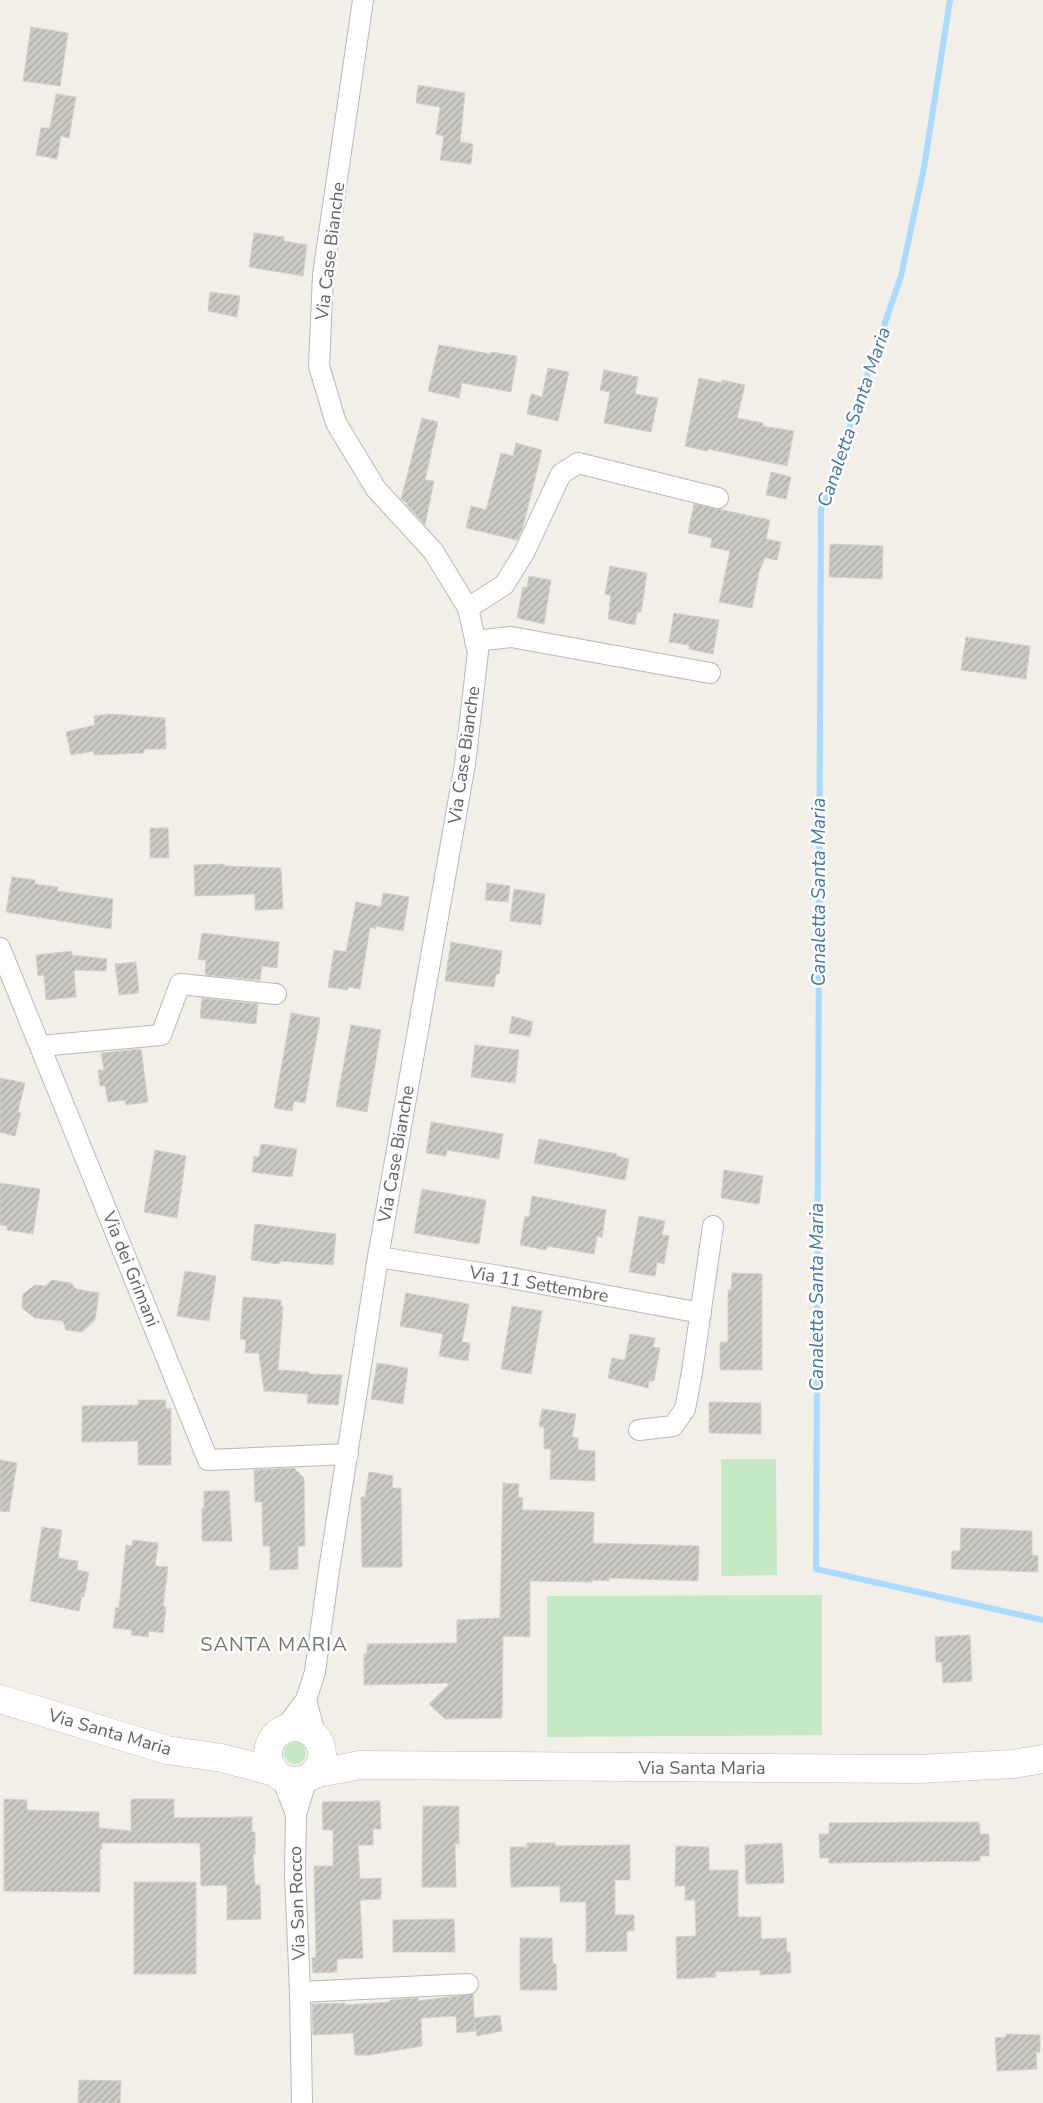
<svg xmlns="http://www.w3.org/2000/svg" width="1043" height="2103" font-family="'Nunito Sans',sans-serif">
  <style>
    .green { fill: #c5e8c5 }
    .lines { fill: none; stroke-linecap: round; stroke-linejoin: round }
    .stream { stroke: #aadaff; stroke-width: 6 }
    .building { fill: url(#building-hatch); stroke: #d6d1c6 }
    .street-casing { stroke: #b5b8bc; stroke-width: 22 }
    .secondary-casing { stroke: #b6babf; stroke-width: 29 }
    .street { stroke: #fff; stroke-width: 20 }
    .secondary { stroke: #fff; stroke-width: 28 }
    .labels { text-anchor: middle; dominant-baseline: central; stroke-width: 5; stroke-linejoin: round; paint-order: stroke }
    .street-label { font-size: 18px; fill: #5f6368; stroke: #fff }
    .water-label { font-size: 19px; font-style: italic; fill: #4174aa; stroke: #fff }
    .quarter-label { font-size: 20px; letter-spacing: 1px; fill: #70757a; stroke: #fff }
  </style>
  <defs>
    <pattern id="building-hatch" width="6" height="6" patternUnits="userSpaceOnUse" patternTransform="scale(1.25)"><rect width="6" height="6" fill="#cccac5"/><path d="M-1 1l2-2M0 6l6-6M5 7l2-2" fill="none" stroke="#a9a8a4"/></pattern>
  </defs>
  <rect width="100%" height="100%" fill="#f1efe8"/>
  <g class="green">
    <path d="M721 1459H776L777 1575 721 1576Z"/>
    <path d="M822 1595V1735L547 1737V1596Z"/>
    <circle cx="295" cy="1753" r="11"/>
  </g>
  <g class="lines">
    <path class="stream" d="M950 0 924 168 901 276 821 510 816 1569 1043 1620"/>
  </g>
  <g class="building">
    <path d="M31 27 68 33 60 86 23 81Z"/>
    <path d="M418 85 465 93 460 142 473 144 471 164 440 160 444 136 436 134 440 107 416 103Z"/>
    <path d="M56 94 76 97 69 138 61 136 57 159 36 155 41 128H50Z"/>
    <path d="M254 233 284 237V241L307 245 303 276 249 267Z"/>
    <path d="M210 292 240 296 237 317 208 311Z"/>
    <path d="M439 345 491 354V352L517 356 511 392 462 383 459 398 428 391Z"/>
    <path d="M548 368 569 372 558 421 527 414 531 394 542 397Z"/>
    <path d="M604 370 638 377 635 394 658 398 651 432 604 423 610 392 600 390Z"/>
    <path d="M699 378 722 383V380L745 385 737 418 763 423V426L794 431 787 466 708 449 707 451 685 446Z"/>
    <path d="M422 418 438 422 425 480 434 481 425 525 407 505V503L401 499Z"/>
    <path d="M516 443 542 450 523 527 517 540 466 528 471 506 486 510 501 453 513 456Z"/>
    <path d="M771 472 791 477 786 499 766 495Z"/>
    <path d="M694 504 770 520 766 539 781 542 777 560 765 558 759 572 752 608 719 602 730 551 710 547 712 538 688 533Z"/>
    <path d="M830 544 883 546 882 579 829 577Z"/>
    <path d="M610 566 647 573 641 612H637L635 625 608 619 611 595 605 594Z"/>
    <path d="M529 576 551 580 544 624 517 618 523 587 527 588Z"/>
    <path d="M674 613 719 620 713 654 689 649V645L669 642Z"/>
    <path d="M966 637 1030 646 1026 679 961 670Z"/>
    <path d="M110 714 165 718 166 749H144V753L94 755V751L71 755 66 732 95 725 94 716Z"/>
    <path d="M150 828H168L169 858H150Z"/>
    <path d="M224 864V866L281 868 283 909 255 910V894L195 896 194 865Z"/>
    <path d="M12 877 35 880V884L58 887 57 891 113 899 111 929 6 912Z"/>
    <path d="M487 883 510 886 508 902 485 900Z"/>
    <path d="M514 889 545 894 541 925 510 921Z"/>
    <path d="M383 893 409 897 403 931 376 926V929L370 927 360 989 348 987V990L328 987 334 950 346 952 356 902 381 907Z"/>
    <path d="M202 933 279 942 277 968 262 966 260 980 205 975 206 960H198Z"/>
    <path d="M451 942 502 951 499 974H496L494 987 445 981Z"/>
    <path d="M72 951V955L107 959 106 971 74 970 76 997 46 1000 44 975 38 976 36 955Z"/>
    <path d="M136 962 139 993 119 995 115 964Z"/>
    <path d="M202 998 258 1004 256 1024 200 1018Z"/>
    <path d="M291 1013 320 1018 305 1103 294 1101 292 1111 274 1108Z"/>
    <path d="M512 1016 533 1022 530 1036 509 1033Z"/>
    <path d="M351 1025 381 1030 367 1112 336 1106Z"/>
    <path d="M475 1045 519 1050 515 1083 471 1077Z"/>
    <path d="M141 1049 148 1102 126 1105 125 1100 108 1102 105 1086H100L98 1070H104L101 1053Z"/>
    <path d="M0 1078 25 1083 18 1112 21 1113 15 1136 0 1132Z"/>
    <path d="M431 1122 503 1134 499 1159 447 1150 446 1156 426 1153Z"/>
    <path d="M539 1139 617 1154 616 1156 629 1159 625 1180 534 1163Z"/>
    <path d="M261 1144 297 1149 292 1177 252 1172 254 1156 259 1157Z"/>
    <path d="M155 1150 186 1156 177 1218 144 1212Z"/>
    <path d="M724 1170 763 1176 759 1204 721 1198Z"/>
    <path d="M0 1183 40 1189 33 1234 7 1230V1226L0 1225Z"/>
    <path d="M422 1189 486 1200 479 1244 414 1233Z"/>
    <path d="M532 1196 606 1210 602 1237 597 1236 594 1254 547 1246 546 1250 520 1245 525 1216 529 1217Z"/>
    <path d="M639 1216 665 1221 662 1235 669 1236 664 1264 657 1262 655 1276 629 1272Z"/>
    <path d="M255 1224 336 1234 333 1265 280 1261 279 1264 251 1260Z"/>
    <path d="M185 1271 216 1276 209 1321 177 1316Z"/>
    <path d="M732 1273 762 1274V1370H720V1342H728V1290H731Z"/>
    <path d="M52 1280 71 1283 76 1289 99 1293 95 1320 82 1332 66 1330 63 1321 35 1318 22 1308 23 1294 35 1285 45 1286Z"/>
    <path d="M406 1293 469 1304 462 1342 470 1343 468 1361 439 1356 443 1334 400 1326Z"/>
    <path d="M243 1297 281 1300V1306L283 1307 278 1370 309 1372V1374L342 1375 338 1405 307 1403 308 1394 264 1391 259 1353H245L246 1340 240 1339Z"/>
    <path d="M512 1306 542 1311 531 1374 501 1369Z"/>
    <path d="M630 1334 655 1338 653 1347 660 1348 654 1381H649L648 1388 608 1378 612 1358 625 1360Z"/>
    <path d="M377 1363 408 1368 403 1404 371 1399Z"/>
    <path d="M138 1400H165L166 1409 171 1408V1465H138V1441L82 1442V1406L138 1405Z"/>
    <path d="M709 1402 761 1403V1434L709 1433Z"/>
    <path d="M542 1409 576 1414 572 1437 578 1438V1450L595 1451V1481L550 1479 551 1449H544V1427L539 1426Z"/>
    <path d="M0 1460 17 1463 9 1512 0 1511Z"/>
    <path d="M294 1468 304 1478 305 1546H298V1569L270 1570V1546H263L262 1502H255L254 1470Z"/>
    <path d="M369 1472 393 1476 392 1488H401L402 1567H362L361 1497H365Z"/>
    <path d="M503 1483 519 1484 518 1497 523 1498 522 1510 594 1512 593 1543 699 1546 698 1581 609 1578V1581L592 1580V1582L530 1581V1637L503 1636 502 1718 445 1719 429 1704 450 1683 364 1685V1654H367V1644L457 1643V1620L500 1618Z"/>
    <path d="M204 1491H229L232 1541H202V1508H204Z"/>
    <path d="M42 1527 62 1530 58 1558 78 1561 77 1570 89 1572 84 1597 82 1596 79 1611 30 1601Z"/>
    <path d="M961 1528 1032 1531V1555L1038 1556V1572L951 1569 952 1551H960Z"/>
    <path d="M133 1540 158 1543 155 1566 168 1567 163 1606 166 1607 163 1633 149 1631 148 1637 131 1635 132 1630 113 1628 116 1607 119 1608 126 1545 132 1546Z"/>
    <path d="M970 1635 972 1681 943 1683 942 1662H936L935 1637Z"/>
    <path d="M4 1799 27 1800V1810L99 1812V1828L131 1831V1799H174V1818L252 1817V1832H255V1854H253L255 1885H260L261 1919 227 1920V1885L201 1886 200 1843H102V1849H100V1892L4 1891Z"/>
    <path d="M380 1801 381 1829H373V1845H358L360 1879 381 1878V1899L360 1900 363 1958 337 1959V1972L313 1973 312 1958 316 1957 314 1866H333V1830H323L322 1802Z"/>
    <path d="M423 1806H459V1844H455L456 1887H422Z"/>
    <path d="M945 1822H979L980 1834H989V1856H980V1861L896 1862 829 1863V1858H820L819 1834H829V1823Z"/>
    <path d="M527 1843H555V1846L630 1845V1880H615V1915H634V1931H627V1951L586 1952V1902H560V1886L511 1887 510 1847H527Z"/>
    <path d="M782 1843 784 1883 746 1884 745 1845Z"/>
    <path d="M676 1846 709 1847V1870H738V1917H761V1939L786 1938 787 1952H790L791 1973 760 1975V1970L715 1972 716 1977 677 1979 676 1937 696 1936 695 1900H685V1886H675Z"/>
    <rect x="134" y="1882" width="62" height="92"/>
    <path d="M454 1919 455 1952H393V1920Z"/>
    <path d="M520 1938H552L553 1964H556L557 1990H520Z"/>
    <path d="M473 1994 474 2018 500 2015 502 2031 477 2036 474 2022 475 2031 457 2033 456 2016 421 2018 422 2046 370 2055H355L353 2033 313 2035 312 2004 345 2003V2005L390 2002V2000L418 1998V2001Z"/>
    <path d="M1006 2034 1040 2035V2052H1036L1037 2069 997 2071 995 2038 1006 2037Z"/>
    <path d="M79 2080 121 2081 120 2103H78Z"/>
  </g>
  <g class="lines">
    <g class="street-casing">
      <g id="street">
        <path d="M468 608 504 585 524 553 561 474 578 463 718 498"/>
        <path d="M475 641 511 637 710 673"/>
        <path d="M0 948 208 1460 348 1454"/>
        <path d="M40 1046 161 1035 180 984 276 994"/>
        <path d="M378 1257 500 1276 701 1313"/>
        <path d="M639 1430 673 1426 685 1409 692 1372 713 1226"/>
        <path d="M306 1700 316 1737"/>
        <path d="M284 1729 306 1700 315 1672 329 1570 378 1257 465 764 478 652 468 608 433 551 376 489 336 423 319 366 323 275 363 0"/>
        <path d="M281 1776 296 1814"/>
        <path d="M300 1992 468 1984"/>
        <path d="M302 2103 300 1992 295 1874 296 1814 307 1778"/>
      </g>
    </g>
    <g class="secondary-casing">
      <g id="secondary">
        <path d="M0 1699 167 1750 222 1758 275 1772"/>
        <circle cx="295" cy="1754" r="27"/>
        <path d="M313 1774 360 1765 918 1769 1013 1764 1043 1759"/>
      </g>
    </g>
    <use href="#street" class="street"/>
    <use href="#secondary" class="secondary"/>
  </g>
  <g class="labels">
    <g class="street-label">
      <text transform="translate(330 251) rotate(-83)">Via Case Bianche</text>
      <text transform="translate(464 755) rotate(-82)">Via Case Bianche</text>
      <text transform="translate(396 1154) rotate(-80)">Via Case Bianche</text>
      <text transform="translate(131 1269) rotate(68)">Via dei Grimani</text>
      <text transform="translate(539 1284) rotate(10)">Via 11 Settembre</text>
      <text transform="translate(110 1732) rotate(16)">Via Santa Maria</text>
      <text x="702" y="1768">Via Santa Maria</text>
      <text transform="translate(297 1903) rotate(-92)">Via San Rocco</text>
    </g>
    <g class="water-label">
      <text transform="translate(854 417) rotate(-71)">Canaletta Santa Maria</text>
      <text transform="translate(819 892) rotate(-90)">Canaletta Santa Maria</text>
      <text transform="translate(817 1297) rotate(-90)">Canaletta Santa Maria</text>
    </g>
    <g class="quarter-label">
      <text x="274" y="1644">SANTA MARIA</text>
    </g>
  </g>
</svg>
